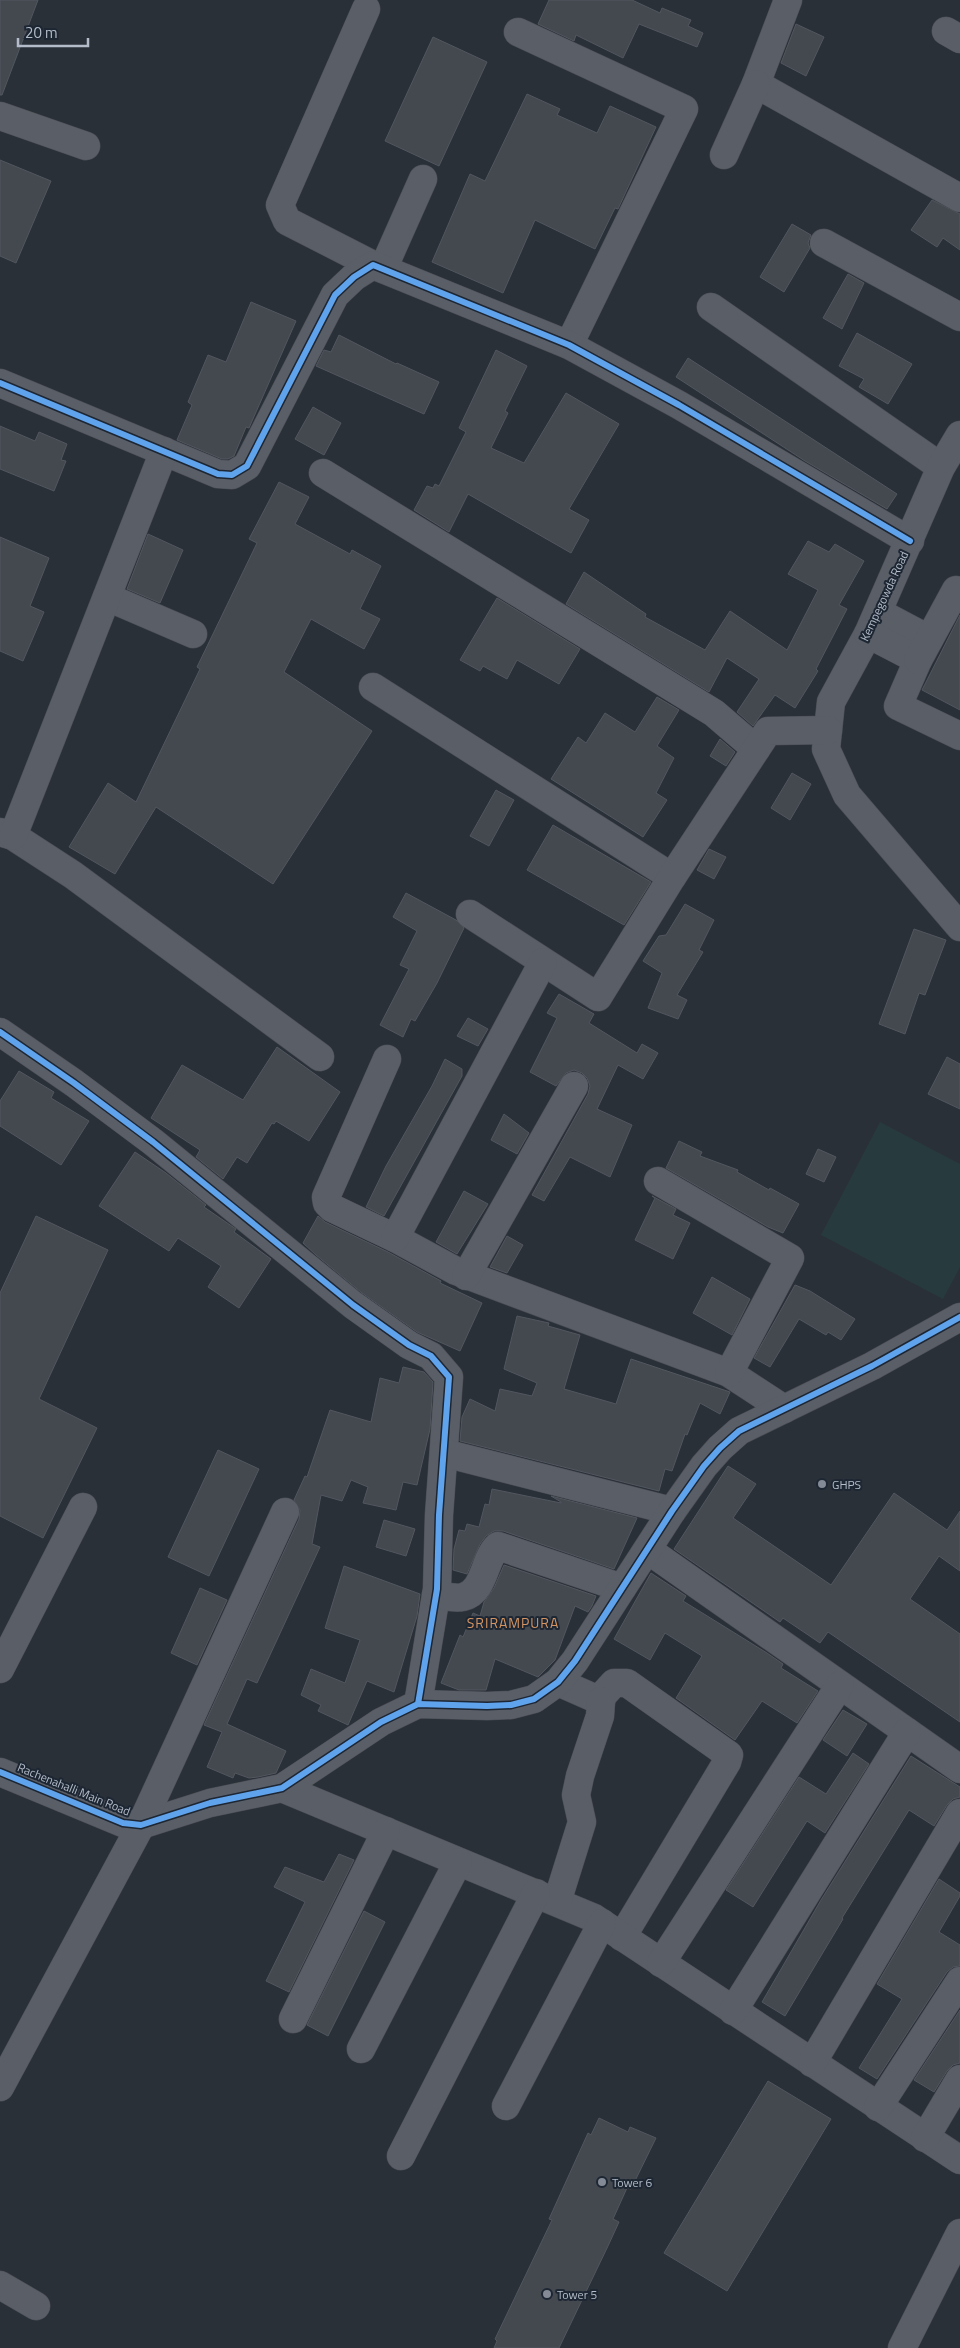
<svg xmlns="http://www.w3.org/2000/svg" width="960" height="2348" font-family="'Titillium Web',sans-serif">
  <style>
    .green { fill: #273a3e }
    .building { fill: #444950; stroke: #52575f }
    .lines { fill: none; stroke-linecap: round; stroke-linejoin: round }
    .minor-casing { stroke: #484c53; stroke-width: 29 }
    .minor { stroke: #5a5e66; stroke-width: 28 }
    .cycleway-casing { stroke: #1d2633; stroke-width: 9 }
    .cycleway { stroke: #60a3ed; stroke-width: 6 }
    .poi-dot { fill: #848b96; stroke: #1d2633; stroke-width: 2 }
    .labels { text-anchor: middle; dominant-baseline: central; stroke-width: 4; stroke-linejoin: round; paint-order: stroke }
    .street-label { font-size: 12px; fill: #b4bcc9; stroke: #1d2633 }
    .poi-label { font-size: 12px; fill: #b4bcc9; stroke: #1d2633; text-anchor: start }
    .neighbourhood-label { font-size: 14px; letter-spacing: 1px; fill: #d59563; stroke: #1d2633 }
  </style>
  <rect width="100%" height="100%" fill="#2a3038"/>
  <path class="green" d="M880 1122 960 1164V1267L943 1299 821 1235Z"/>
  <g class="building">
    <path d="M0 0H38L2 95H0Z"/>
    <path d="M549 0H632L660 13 662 8 691 20 688 26 703 33 697 47 639 24 623 58 576 35 574 41 538 24Z"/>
    <path d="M796 24 824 37 806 76 781 63Z"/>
    <path d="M433 37 487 62 439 166 385 141Z"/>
    <path d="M527 94 560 109 557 115 597 133 610 106 656 127 618 209 615 208 595 249 535 220 503 293 432 262 470 174 485 181Z"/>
    <path d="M0 160 51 181 16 263 0 256Z"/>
    <path d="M932 200 960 214V250L943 238 937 247 911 230Z"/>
    <path d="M792 224 811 235 808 243 810 248 784 292 760 277Z"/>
    <path d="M848 274 864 283 842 329 823 318Z"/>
    <path d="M251 302 296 321 249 428 246 427 234 456 228 459H222L177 440 192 405 188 402 208 355 226 362Z"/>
    <path d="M857 333 912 364 888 404 859 387 864 379 839 366Z"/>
    <path d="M339 335 396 364 397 363 439 382 424 414 316 366 324 350 331 352Z"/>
    <path d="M496 350 527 366 505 411 508 413 491 448 524 463 566 393 619 424 569 509 589 520 571 553 468 494 449 532 414 510 427 486 433 488 435 484 439 486 466 432 459 428Z"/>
    <path d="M688 358 897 494 887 509 805 461 676 377Z"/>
    <path d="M313 407 341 423 324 455 295 439Z"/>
    <path d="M0 426 35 441 39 432 67 444 61 460 66 461 54 491 0 469Z"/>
    <path d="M279 482 309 497 295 524 350 554 352 550 381 566 360 609 380 619 364 649 311 619 284 672 372 731 273 884 156 807 115 874 69 847 108 783 136 802 200 669 197 667 257 543 249 539Z"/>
    <path d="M148 534 183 550 160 603 127 589Z"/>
    <path d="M0 537 49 558 30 606 44 612 23 661 0 651Z"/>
    <path d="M808 541 829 552 835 544 864 561 839 605 847 609 816 669 818 671 795 708 775 695 753 726 737 712 759 679 727 658 709 692 566 604 584 572 646 614 645 617 705 650 730 611 787 650 818 590 788 574Z"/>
    <path d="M497 598 580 649 559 684 517 660 507 679 483 666 480 671 460 660Z"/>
    <path d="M960 615V710L922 690Z"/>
    <path d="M657 697 679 710 657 746 674 758 656 793 667 800 643 837 551 779 578 737 586 743 605 713 635 732Z"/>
    <path d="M720 739 735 752 726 766 710 756Z"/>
    <path d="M792 773 811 784 790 820 771 808Z"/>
    <path d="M496 790 514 800 489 846 470 836Z"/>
    <path d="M553 825 651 882 624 925 527 870Z"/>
    <path d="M709 849 726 857 714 879 697 870Z"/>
    <path d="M406 893 456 920 464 928 437 983 415 1021 411 1019 403 1037 380 1025 409 969 400 965 417 931 393 917Z"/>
    <path d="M685 904 714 920 699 950 703 952 677 995 687 1000 678 1019 648 1008 662 973 643 961 659 936 666 935Z"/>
    <path d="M914 929 946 940 925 995 919 993 905 1034 879 1024Z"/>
    <path d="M559 994 594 1014 589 1023 637 1053 642 1044 658 1053 643 1079 618 1065 597 1109 632 1125 610 1177 570 1157 544 1201 532 1195 588 1094 590 1086 587 1078 582 1073 574 1070 566 1073 556 1086 530 1072 557 1018 547 1013Z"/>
    <path d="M468 1018 488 1029 478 1046 457 1036Z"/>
    <path d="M277 1047 340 1092 309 1141 276 1121 274 1124 272 1123 247 1163 237 1157 223 1179 196 1157 200 1150 151 1118 182 1065 243 1100Z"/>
    <path d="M947 1057 960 1064V1109L928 1094Z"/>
    <path d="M445 1059 462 1069V1076L384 1216 366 1207 386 1166 432 1086Z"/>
    <path d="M19 1071 54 1092 51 1098 89 1121 61 1165 0 1126V1101Z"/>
    <path d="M504 1114 529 1133 517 1154 491 1140Z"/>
    <path d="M679 1141 702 1152 700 1156 738 1170 737 1172 769 1190 770 1188 799 1204 783 1233 768 1227 666 1168Z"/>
    <path d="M818 1149 836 1157 824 1182 806 1174Z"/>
    <path d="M135 1152 166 1173 206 1205 204 1207 236 1229 234 1232 271 1259 239 1308 208 1287 221 1266 178 1238 169 1251 99 1206Z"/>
    <path d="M464 1191 488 1204 457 1254 436 1242Z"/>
    <path d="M652 1196 676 1209 673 1215 690 1223 673 1259 635 1240 655 1198Z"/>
    <path d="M36 1216 108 1250 39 1399 97 1428 43 1538 0 1516V1293Z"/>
    <path d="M318 1216 325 1222 388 1252 441 1281 440 1283 482 1303 460 1351 417 1332 362 1293 316 1255 303 1243Z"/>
    <path d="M507 1236 523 1245 507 1273 490 1267Z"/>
    <path d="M712 1277 750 1299 732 1335 693 1313Z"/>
    <path d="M795 1285 810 1291 855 1319 841 1340 828 1332 826 1335 799 1319 770 1367 754 1358Z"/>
    <path d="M517 1316 549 1323 548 1326 580 1335 564 1389 616 1404 631 1359 730 1392 720 1414 700 1403 687 1435 685 1434 672 1471 665 1469 659 1491 460 1441 462 1417 470 1399 495 1411 500 1389 532 1396 537 1383 504 1369Z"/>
    <path d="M403 1367 424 1372 433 1382 430 1429 417 1485 403 1482 396 1510 363 1503 368 1487 351 1480 342 1501 321 1495 312 1544 320 1547 257 1683 247 1679 227 1724 286 1751 276 1773 258 1777 249 1778 235 1773 233 1778 207 1767 222 1732 204 1725 299 1519 300 1510 294 1500 305 1476 307 1477 330 1410 371 1422 380 1378 399 1383Z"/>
    <path d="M218 1450 259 1469 209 1576 168 1557Z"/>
    <path d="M728 1466 756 1484 733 1518 831 1585 894 1493 947 1530 960 1511V1571L939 1556 910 1599 960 1634V1722L828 1632 820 1643 783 1618 780 1622 674 1549Z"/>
    <path d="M492 1489 561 1503V1502L551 1496 637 1518 614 1569 503 1531H494L486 1536 480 1544 467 1574 453 1570 454 1549 459 1530 465 1531 467 1524 479 1527 485 1504 489 1505Z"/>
    <path d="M384 1520 415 1529 406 1556 376 1547Z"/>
    <path d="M504 1565 596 1596 592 1606 588 1612 575 1606 555 1660 538 1677 495 1659 486 1690H459L441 1683 460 1635 463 1637 473 1613 480 1616 484 1602 494 1588Z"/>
    <path d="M344 1566 420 1594 417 1616 394 1692 367 1681 348 1725 318 1711 321 1705 301 1695 311 1669 345 1683 360 1640 325 1628Z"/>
    <path d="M651 1573 686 1596 683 1601 767 1653 783 1664 781 1668 818 1691 797 1723 762 1701 735 1740 676 1698 702 1656 665 1633 650 1660 614 1639Z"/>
    <path d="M200 1588 227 1600 197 1665 171 1653Z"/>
    <path d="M843 1710 867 1724 847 1756 823 1740Z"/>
    <path d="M853 1753 869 1764 825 1833 807 1821 753 1907 726 1890 799 1777 826 1794Z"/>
    <path d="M911 1756 960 1787V1797L953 1799 947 1805 934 1826 909 1810 842 1918 843 1919 785 2016 762 2002 821 1900Z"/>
    <path d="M339 1854 354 1860 289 1992 266 1981 305 1902 274 1887 285 1867 324 1882Z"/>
    <path d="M939 1879 960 1893V1896L939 1932 960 1945V1966L953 1967 947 1972 877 2079 859 2068 902 1999 877 1984Z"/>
    <path d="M364 1911 385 1922 328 2036 307 2025Z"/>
    <path d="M960 2010V2063L953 2065 947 2071 934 2092 914 2080Z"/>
    <path d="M768 2081 831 2119 727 2291 664 2253Z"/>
    <path d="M599 2118 628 2132 630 2127 656 2138 631 2189 627 2188 613 2219 619 2222 608 2246 559 2348H494L497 2341 495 2339 552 2220 549 2219 588 2133 591 2135Z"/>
  </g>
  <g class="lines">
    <g class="minor-casing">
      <g id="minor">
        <path d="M788 0 756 84 960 198"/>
        <path d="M366 9 280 205 287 221 373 265"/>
        <path d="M946 31 960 39"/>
        <path d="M518 32 684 109 569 345"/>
        <path d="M0 116 86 146"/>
        <path d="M724 155 756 84"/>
        <path d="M824 243 960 317"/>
        <path d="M383 269 423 179"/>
        <path d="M711 307 941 467"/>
        <path d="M0 383 218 474 232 475 247 466 335 295 354 277 373 265 569 345 679 405 910 541"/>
        <path d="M960 435 941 467 868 634 831 702 826 749 847 795 960 927"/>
        <path d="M323 473 714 713 756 749"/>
        <path d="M107 597 193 634"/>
        <path d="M878 612 929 639"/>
        <path d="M868 634 918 660 898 706 960 736"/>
        <path d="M918 660 956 590 960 592"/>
        <path d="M373 687 672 877"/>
        <path d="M0 832 13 836 73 875 320 1057"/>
        <path d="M13 836 164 451"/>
        <path d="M470 914 598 997 672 877 768 731 828 730"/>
        <path d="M0 1032 74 1083 153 1142 353 1305 409 1345 431 1356 449 1377 439 1515 437 1589 418 1704"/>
        <path d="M387 1059 326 1197 327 1203 332 1208 395 1238 456 1271 729 1373 784 1409"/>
        <path d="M658 1181 790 1258 729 1373"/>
        <path d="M395 1238 543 962"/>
        <path d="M466 1276 574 1086"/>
        <path d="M444 1453 672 1511"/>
        <path d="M648 1550 960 1769"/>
        <path d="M436 1595C444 1596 455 1599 463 1597 485 1592 484 1558 498 1546L622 1588"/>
        <path d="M0 1669 83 1507"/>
        <path d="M558 1682 601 1701 603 1695 614 1683H627L729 1755 727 1762 622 1937"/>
        <path d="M0 1772 123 1823 141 1825 210 1803 282 1788 381 1722 418 1704 487 1706 511 1705 534 1699 558 1682 575 1661 672 1511 704 1466 720 1448 739 1431 872 1366 960 1317"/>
        <path d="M282 1788 594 1918 960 2160"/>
        <path d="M557 1902 582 1822 576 1795 580 1776 600 1716 601 1701"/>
        <path d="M661 1963 840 1685"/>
        <path d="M733 2011 907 1732"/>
        <path d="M293 2019 386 1831"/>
        <path d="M361 2049 458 1862"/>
        <path d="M812 2063 960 1813"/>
        <path d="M0 2087 141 1825 285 1512"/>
        <path d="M506 2106 602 1923"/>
        <path d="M878 2107 960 1981"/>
        <path d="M925 2138 960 2079"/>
        <path d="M401 2156 536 1893"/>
        <path d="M0 2285 36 2306"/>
        <path d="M902 2348 960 2233"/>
      </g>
    </g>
    <use href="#minor" class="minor"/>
    <g class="cycleway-casing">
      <g id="cycleway">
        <path d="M0 383 218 474 232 475 247 466 335 295 354 277 373 265 569 345 679 405 910 541"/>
        <path d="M0 1032 74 1083 153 1142 353 1305 409 1345 431 1356 449 1377 439 1515 437 1589 418 1704"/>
        <path d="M0 1772 123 1823 141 1825 210 1803 282 1788 381 1722 418 1704 487 1706 511 1705 534 1699 558 1682 575 1661 672 1511 704 1466 720 1448 739 1431 872 1366 960 1317"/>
      </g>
    </g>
    <use href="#cycleway" class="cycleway"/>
  </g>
  <g class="poi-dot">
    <circle cx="822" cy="1484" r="5"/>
    <circle cx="602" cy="2182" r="5"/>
    <circle cx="547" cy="2294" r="5"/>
  </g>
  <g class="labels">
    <g class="street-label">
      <text transform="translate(884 596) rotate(-65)">Kempegowda Road</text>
      <text transform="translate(74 1789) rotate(22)">Rachenahalli Main Road</text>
    </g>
    <g class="poi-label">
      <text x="832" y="1484">GHPS</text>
      <text x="612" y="2182">Tower 6</text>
      <text x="557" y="2294">Tower 5</text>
    </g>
    <g class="neighbourhood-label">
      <text x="513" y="1622">SRIRAMPURA</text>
    </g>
  </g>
  <path d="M18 38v8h70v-8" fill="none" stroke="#b4bcc9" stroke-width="2.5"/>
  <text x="25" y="38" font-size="15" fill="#b4bcc9" stroke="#1d2633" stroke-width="4" paint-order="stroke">20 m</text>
</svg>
